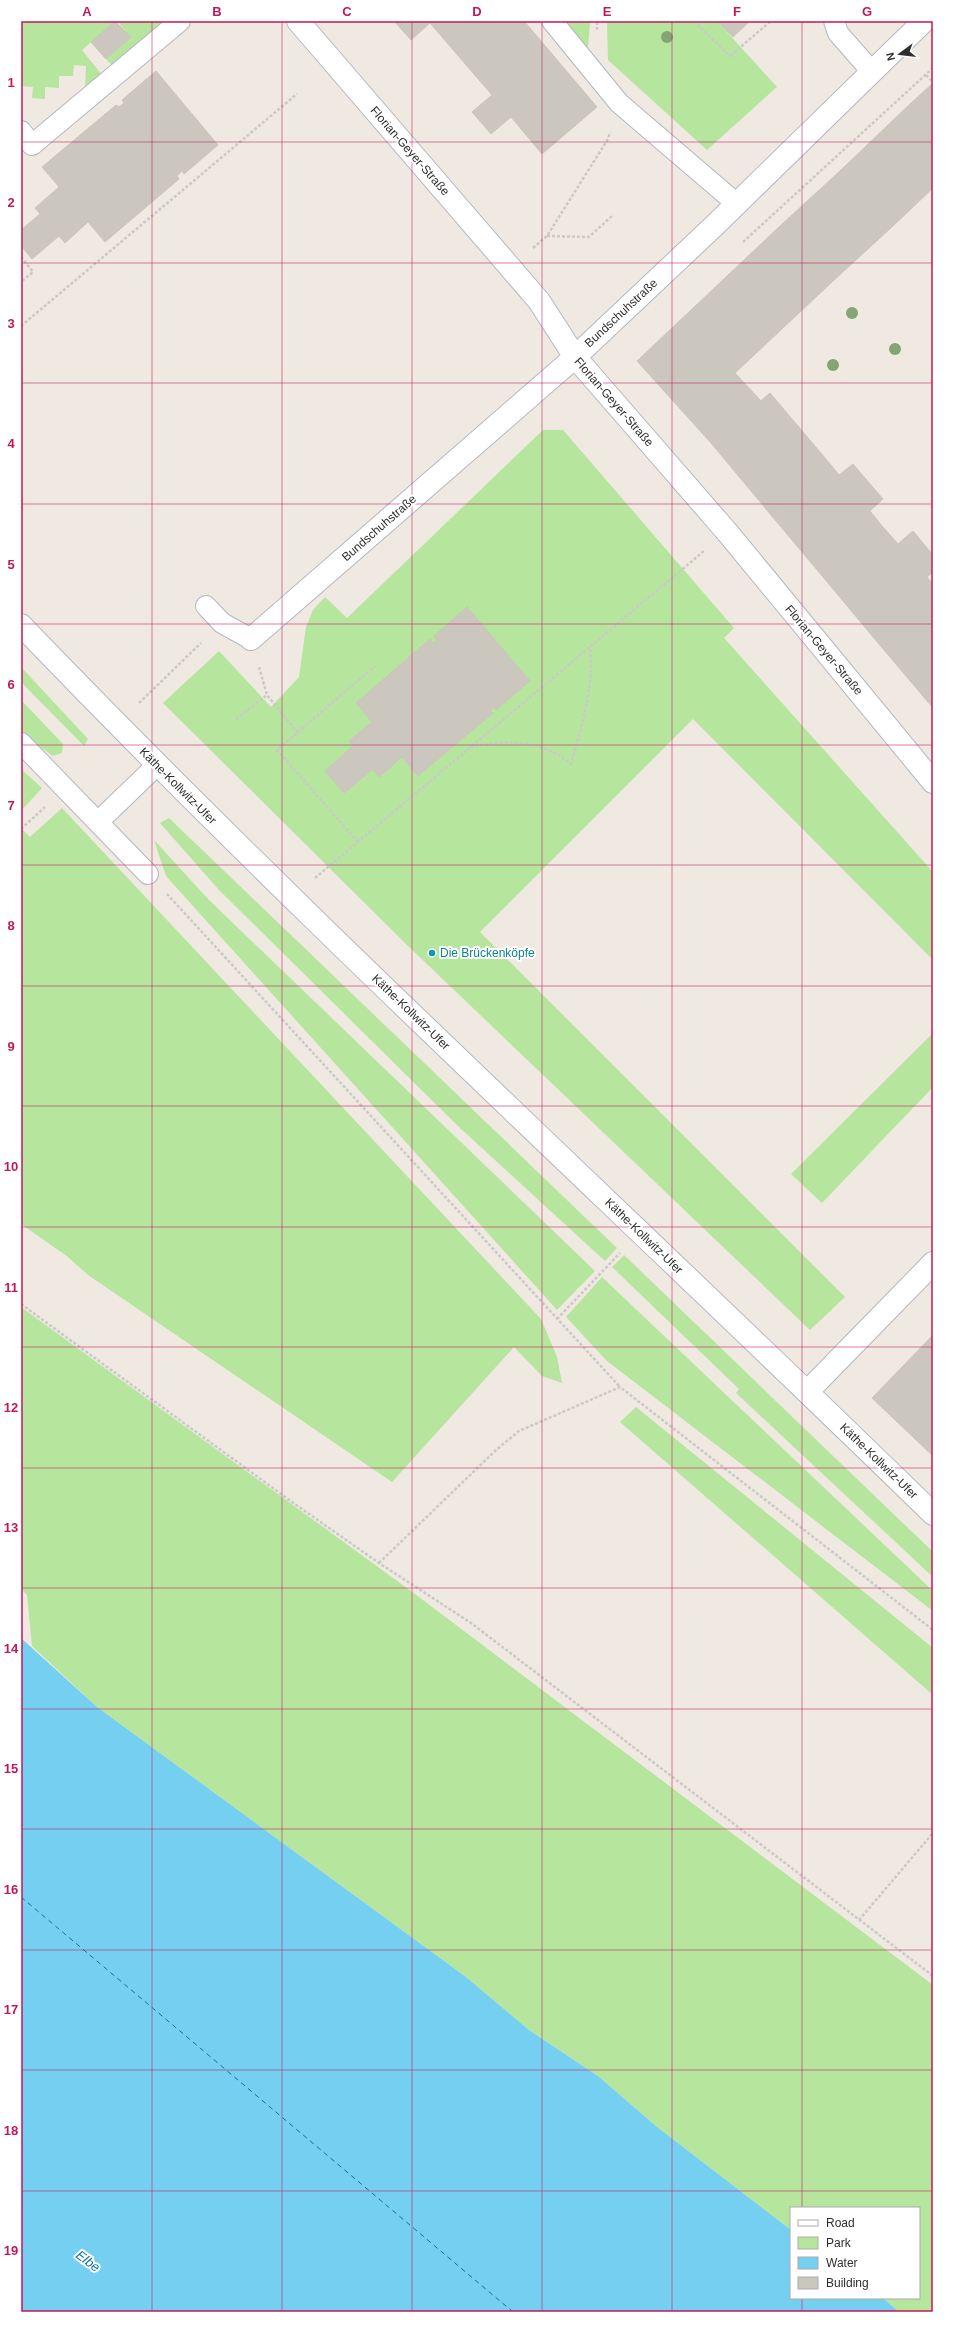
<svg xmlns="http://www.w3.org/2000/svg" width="954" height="2333" font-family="Arial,sans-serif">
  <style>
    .green { fill: #b6e59e }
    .water { fill: #75cff0 }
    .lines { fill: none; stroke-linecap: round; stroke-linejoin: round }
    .ferry { stroke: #0d6fa3; stroke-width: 1; stroke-dasharray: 5 4; stroke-linecap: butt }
    .building { fill: #cbc7bf; stroke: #cbc5ba }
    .lane-casing { stroke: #b4b7c1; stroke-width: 22 }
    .street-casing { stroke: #b4b7c1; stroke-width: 24 }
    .secondary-casing { stroke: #b4b7c1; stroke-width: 24 }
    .path { stroke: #c9c9c9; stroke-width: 2.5; stroke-dasharray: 3 2; stroke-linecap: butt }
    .lane { stroke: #fff; stroke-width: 20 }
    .street { stroke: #fff; stroke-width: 22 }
    .secondary { stroke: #fff; stroke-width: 22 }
    .tree { fill: #84a574 }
    .grid { fill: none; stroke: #c2185b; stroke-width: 1; stroke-opacity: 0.55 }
    .culture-dot { fill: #0f9aa8; stroke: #fff; stroke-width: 1.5 }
    .labels { text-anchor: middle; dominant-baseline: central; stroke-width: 4; stroke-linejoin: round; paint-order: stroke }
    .street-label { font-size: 12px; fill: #2e2e2e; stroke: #fff }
    .culture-label { font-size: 12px; fill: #0d838f; stroke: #fff; text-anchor: start }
    .water-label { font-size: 13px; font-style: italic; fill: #0d6fa3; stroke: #fff }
    .neatline { fill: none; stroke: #c2185b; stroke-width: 1.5 }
    .grid-label { font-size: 13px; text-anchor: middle; font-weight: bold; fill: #c2185b }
  </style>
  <rect width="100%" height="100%" fill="#efe9e1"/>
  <g class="green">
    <path d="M21 21H115L82 50 101 74 85 88 86 66 74 65 73 76H59V88L45 87V99L32 98 33 87 21 86Z"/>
    <path d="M117 21H163L112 65 106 59 131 37Z"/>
    <path d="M566 21H590L588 49Z"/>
    <path d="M607 21H717L777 87 707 150 608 60Z"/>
    <path d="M543 430H563L734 628 724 638 933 872V960L693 719 480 932 845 1297 810 1330 407 945 163 703 219 651 271 707 299 677 306 627 313 610 325 597 347 618Z"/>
    <path d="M21 667 88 739 84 746 21 682Z"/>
    <path d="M21 700 63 744 62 753 53 756 21 733Z"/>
    <path d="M21 769 42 788 21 811Z"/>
    <path d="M62 808 541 1319 557 1357 562 1383 542 1376 514 1347 392 1482 88 1275 68 1257 21 1224V828L30 837Z"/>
    <path d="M169 818 617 1248 605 1261 460 1128 219 890 160 823Z"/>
    <path d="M154 840 209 900 595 1271 557 1310 166 876Z"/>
    <path d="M933 1033V1087L822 1203 791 1174Z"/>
    <path d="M624 1255 933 1552V1577L736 1393 739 1389 612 1267Z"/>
    <path d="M602 1277 933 1591V1611L607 1361 566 1317Z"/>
    <path d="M21 1307 411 1591 933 1985V2312H899L883 2298H919V2208H791V2230L657 2127 598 2076 529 2030 466 1977 97 1707 32 1646 27 1595 21 1589Z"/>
    <path d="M636 1407 933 1648V1695L620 1422Z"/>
  </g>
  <path class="water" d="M21 1638 97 1707 466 1977 529 2030 598 2076 657 2127 791 2230V2298H883L899 2312H21Z"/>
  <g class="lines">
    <path class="ferry" d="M21 1897 513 2312"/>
  </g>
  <g class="building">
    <path d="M115 21 131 37 106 59 91 42Z"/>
    <path d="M394 21H524L597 107 542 154 511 117 491 134 472 112 492 95 430 23 411 40Z"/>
    <path d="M717 21H750L733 37Z"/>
    <path d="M156 71 218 145 184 174 182 171 177 176 179 179 105 242 88 222 65 243 59 236 32 259 21 246V230L40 214 35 208 59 187 42 167 116 105 119 107 124 103 122 100Z"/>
    <path d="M933 83V129L910 104Z"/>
    <path d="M910 104 933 129V188L893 226 841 170Z"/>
    <path d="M841 170 893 226 832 282 780 226Z"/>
    <path d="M780 226 832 282 735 373 761 401 711 443 637 361Z"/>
    <path d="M770 393 831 465 771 515 711 443Z"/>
    <path d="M853 464 883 499 870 511 883 527 823 577 771 515 831 465 839 475Z"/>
    <path d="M883 527 898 544 913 531 933 555V572L927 577 933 584V599L879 644 823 577Z"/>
    <path d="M933 599V708L879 644Z"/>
    <path d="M467 607 530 681 496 710 494 707 490 710 493 713 418 776 402 757 379 777 373 769 344 793 325 771 353 746 349 741 372 722 356 703 430 639 433 643 437 640 434 636Z"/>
    <path d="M933 1335V1456L872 1398Z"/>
  </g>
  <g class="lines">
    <g class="lane-casing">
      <g id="lane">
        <path d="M552 21 619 103 737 204"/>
        <path d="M834 21 838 33 872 72"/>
        <path d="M21 131 32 145 180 21"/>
        <path d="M206 606 222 623 251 639"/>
        <path d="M21 743 148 874"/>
        <path d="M98 822 157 765"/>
      </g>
    </g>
    <g class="street-casing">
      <g id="street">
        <path d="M298 21 539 301 575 357 727 532 933 782"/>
        <path d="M251 639 575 357 714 226 924 21"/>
        <path d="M808 1391 933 1263"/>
      </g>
    </g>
    <g class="secondary-casing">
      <path id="secondary" d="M21 625C315 931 629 1217 933 1514"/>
    </g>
    <g class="path">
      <path d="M694 21 730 56 771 21"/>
      <path d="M597 30V21"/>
      <path d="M926 75 933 82"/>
      <path d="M547 236 589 237 612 216"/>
      <path d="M743 242 933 68"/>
      <path d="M533 248 547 236 608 139 610 132"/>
      <path d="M21 257 33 272 21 282"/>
      <path d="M21 326 297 94"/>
      <path d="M259 667 267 695 298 733"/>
      <path d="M139 703 201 643"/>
      <path d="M236 719 267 695"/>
      <path d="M470 747C509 740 538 738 571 764 582 725 594 688 590 647"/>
      <path d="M21 829 45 807"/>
      <path d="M358 842 277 750 375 666"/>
      <path d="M315 878 704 551"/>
      <path d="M167 894 620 1387"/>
      <path d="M21 1304 292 1502 379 1563 471 1623 933 1976"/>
      <path d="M557 1319 620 1253"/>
      <path d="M379 1563 496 1450 519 1431 620 1387 933 1630"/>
      <path d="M859 1920 933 1833"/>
    </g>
    <use href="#lane" class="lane"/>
    <use href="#street" class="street"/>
    <use href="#secondary" class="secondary"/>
  </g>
  <g class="tree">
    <circle cx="667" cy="37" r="6"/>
    <circle cx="852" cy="313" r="6"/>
    <circle cx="895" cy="349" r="6"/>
    <circle cx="833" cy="365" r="6"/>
  </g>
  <path class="grid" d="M152 21V2312M282 21V2312M412 21V2312M542 21V2312M672 21V2312M802 21V2208M21 142H933M21 263H933M21 383H933M21 504H933M21 624H933M21 745H933M21 865H933M21 986H933M21 1106H933M21 1227H933M21 1347H933M21 1468H933M21 1588H933M21 1709H933M21 1829H933M21 1950H933M21 2070H933M21 2191H933M802 2298V2312"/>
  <circle class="culture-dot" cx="432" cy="953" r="4"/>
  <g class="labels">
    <g class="street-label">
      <text transform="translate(410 151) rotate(49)">Florian-Geyer-Straße</text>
      <text transform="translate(621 313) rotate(-43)">Bundschuhstraße</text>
      <text transform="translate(614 402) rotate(49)">Florian-Geyer-Straße</text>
      <text transform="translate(379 528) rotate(-41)">Bundschuhstraße</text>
      <text transform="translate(824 650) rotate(50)">Florian-Geyer-Straße</text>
      <text transform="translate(178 786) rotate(45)">Käthe-Kollwitz-Ufer</text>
      <text transform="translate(411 1012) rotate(44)">Käthe-Kollwitz-Ufer</text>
      <text transform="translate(644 1236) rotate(44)">Käthe-Kollwitz-Ufer</text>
      <text transform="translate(879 1461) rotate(44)">Käthe-Kollwitz-Ufer</text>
    </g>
    <g class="culture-label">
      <text x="440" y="953">Die Brückenköpfe</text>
    </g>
    <g class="water-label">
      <text transform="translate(88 2261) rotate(37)">Elbe</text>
    </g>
  </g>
  <rect width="954" height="2333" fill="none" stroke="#ffffff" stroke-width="44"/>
  <rect x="790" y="2207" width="130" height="92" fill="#ffffff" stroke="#ababab"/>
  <rect x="798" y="2220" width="20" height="6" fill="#ffffff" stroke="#ababab"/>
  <text x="826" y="2227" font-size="12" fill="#2e2e2e">Road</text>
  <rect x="798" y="2237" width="20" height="12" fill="#b6e59e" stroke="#ababab"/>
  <text x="826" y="2247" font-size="12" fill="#2e2e2e">Park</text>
  <rect x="798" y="2257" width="20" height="12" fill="#75cff0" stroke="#ababab"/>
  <text x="826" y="2267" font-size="12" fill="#2e2e2e">Water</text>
  <rect x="798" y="2277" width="20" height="12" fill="#cbc7bf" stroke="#ababab"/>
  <text x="826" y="2287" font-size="12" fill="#2e2e2e">Building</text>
  <g transform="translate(900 54) rotate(255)" stroke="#ffffff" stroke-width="3" paint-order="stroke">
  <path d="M0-3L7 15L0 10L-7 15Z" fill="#2e2e2e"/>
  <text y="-6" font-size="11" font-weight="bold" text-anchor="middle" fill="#2e2e2e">N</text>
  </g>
  <rect x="22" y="22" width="910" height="2289" class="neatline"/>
  <g class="grid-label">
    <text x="87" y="16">A</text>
    <text x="217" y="16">B</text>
    <text x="347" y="16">C</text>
    <text x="477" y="16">D</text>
    <text x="607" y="16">E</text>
    <text x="737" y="16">F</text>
    <text x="867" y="16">G</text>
    <text x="11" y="87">1</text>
    <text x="11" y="207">2</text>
    <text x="11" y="328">3</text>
    <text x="11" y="448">4</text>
    <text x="11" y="569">5</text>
    <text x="11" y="689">6</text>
    <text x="11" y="810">7</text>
    <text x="11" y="930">8</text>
    <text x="11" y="1051">9</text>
    <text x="11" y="1171">10</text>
    <text x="11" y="1292">11</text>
    <text x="11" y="1412">12</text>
    <text x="11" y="1532">13</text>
    <text x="11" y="1653">14</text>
    <text x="11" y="1773">15</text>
    <text x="11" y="1894">16</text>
    <text x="11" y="2014">17</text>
    <text x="11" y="2135">18</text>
    <text x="11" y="2255">19</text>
  </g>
</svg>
